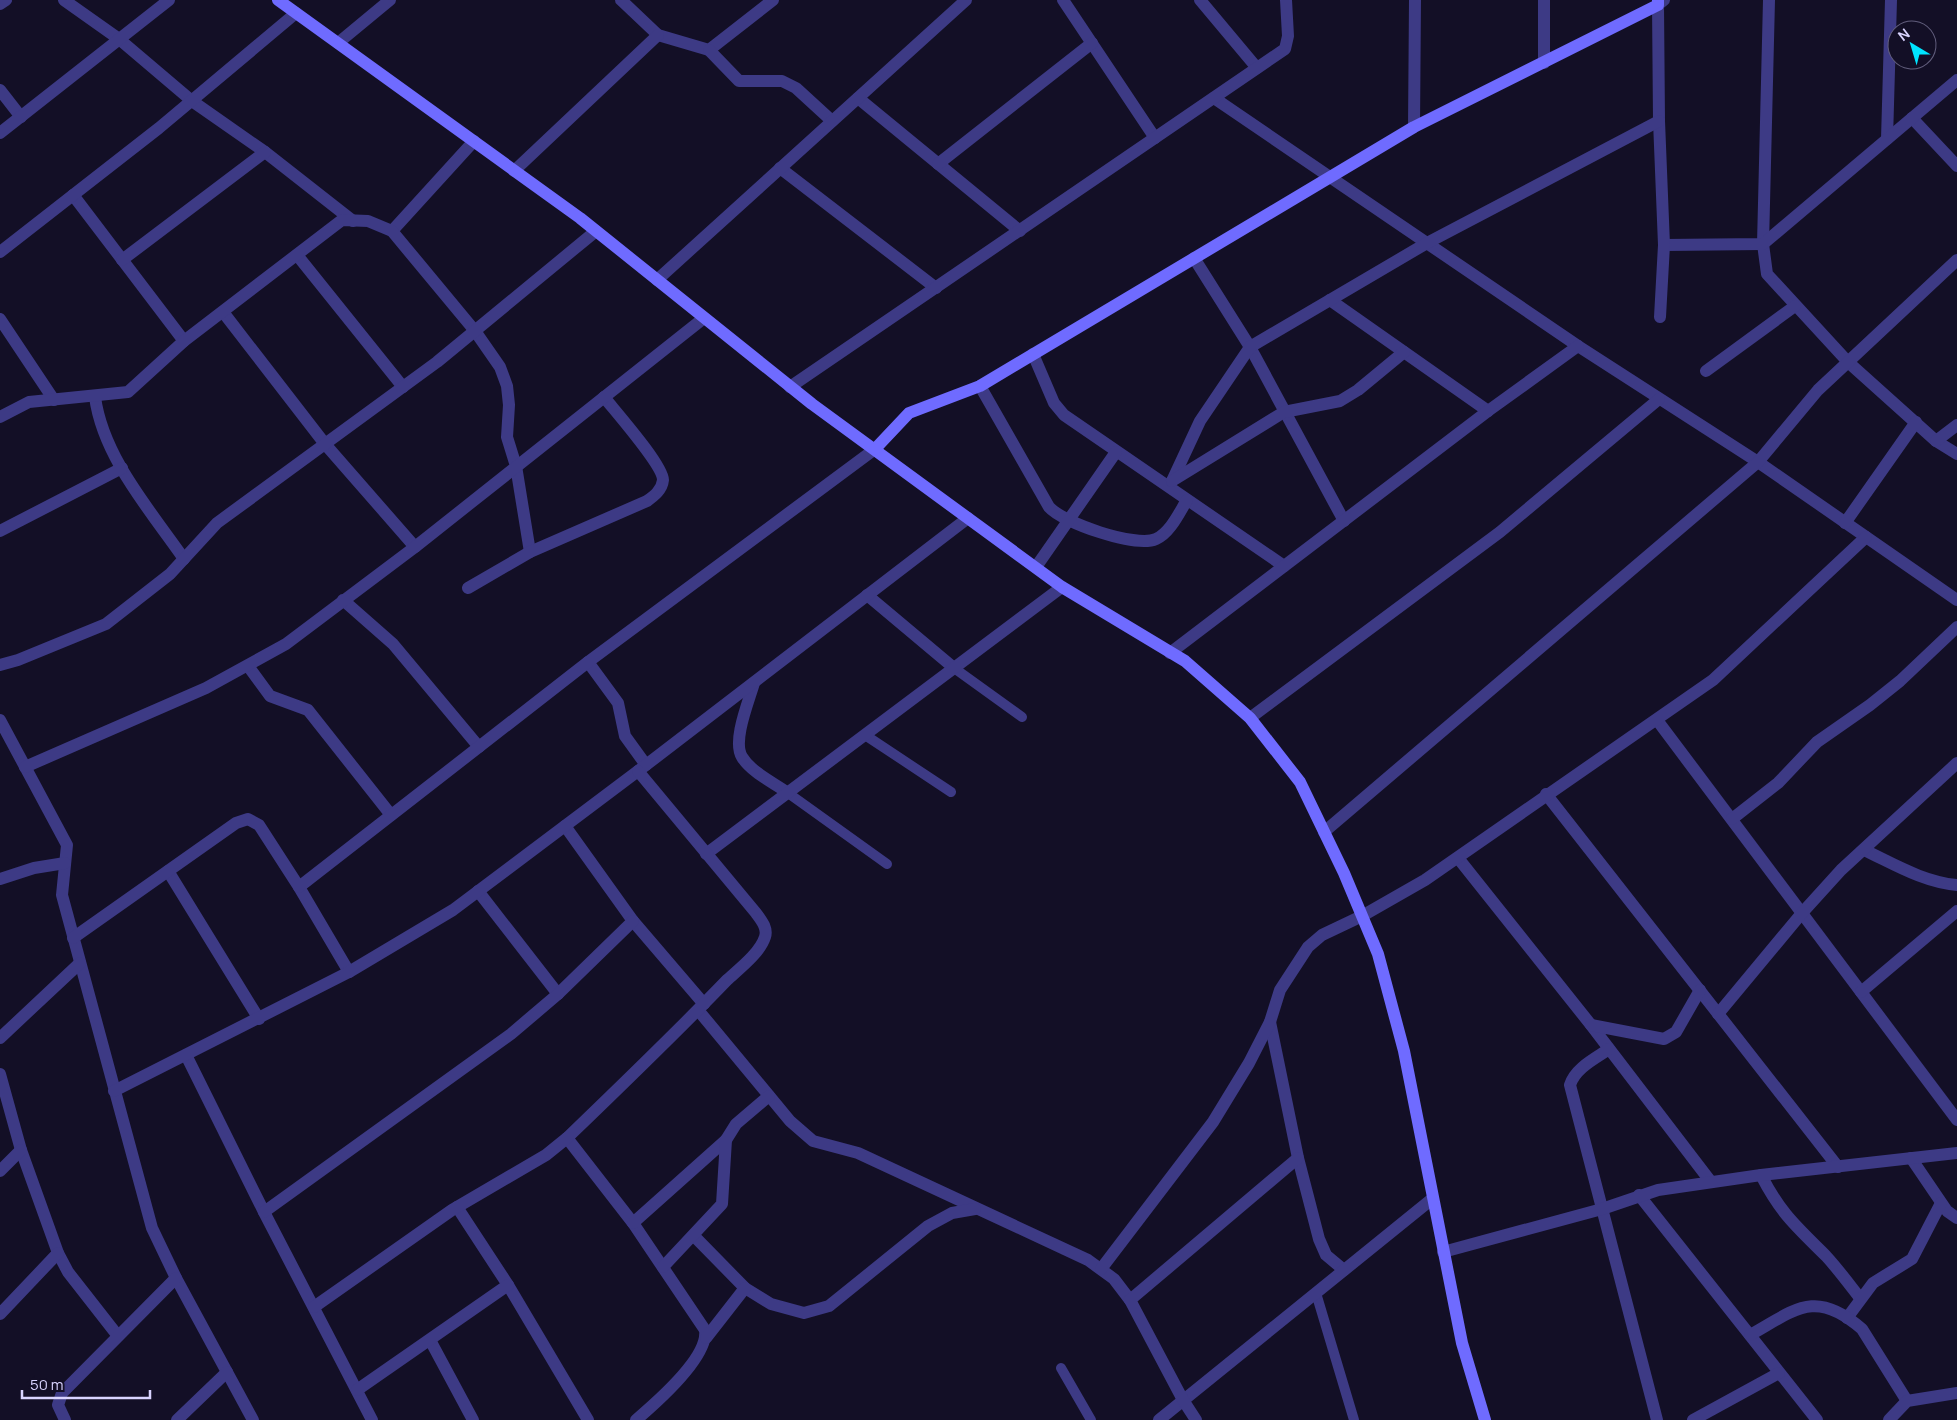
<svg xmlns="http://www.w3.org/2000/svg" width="1957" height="1420" font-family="Manrope,sans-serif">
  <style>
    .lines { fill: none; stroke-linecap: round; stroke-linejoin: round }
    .lane { stroke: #3d3a85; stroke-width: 10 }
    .street { stroke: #3d3a85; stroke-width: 12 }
    .secondary { stroke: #6f6bff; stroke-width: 12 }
  </style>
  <rect width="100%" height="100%" fill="#130f26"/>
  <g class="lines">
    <g class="lane">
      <path d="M954 668 1022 717"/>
      <path d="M865 735 951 792"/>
      <path d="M788 793 887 864"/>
      <path d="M1316 1293 1354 1420"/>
      <path d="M1061 1368 1091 1420"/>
    </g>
    <g class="street">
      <path d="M64 0 119 39 192 101 265 152 353 221"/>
      <path d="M621 0 658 35 709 50 773 0"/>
      <path d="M1063 0 1155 138"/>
      <path d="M1200 0 1257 68"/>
      <path d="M1769 0 1763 244 1767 274 1848 362 1936 441 1957 454"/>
      <path d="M0 4 6 0"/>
      <path d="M338 43 390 0"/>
      <path d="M709 50 739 81H782L796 88 832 121"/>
      <path d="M1544 63V0"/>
      <path d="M0 90 21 117"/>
      <path d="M858 98 1020 231"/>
      <path d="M1214 98 1578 346 1758 462 1957 600"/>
      <path d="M1912 118 1957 166"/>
      <path d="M1414 127 1415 0"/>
      <path d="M0 133 169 0"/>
      <path d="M1887 139 1891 0"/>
      <path d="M938 164 1092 43"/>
      <path d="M780 168 936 288"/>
      <path d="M514 171 658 35"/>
      <path d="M73 195 184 341"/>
      <path d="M392 231 474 141"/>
      <path d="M1664 245 1763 244 1957 80"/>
      <path d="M0 252 159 128 296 13"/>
      <path d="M297 255 403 387"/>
      <path d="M1194 258 1250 347 1344 521"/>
      <path d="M122 260 265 152"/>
      <path d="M657 280 966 0"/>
      <path d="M1330 300 1488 411"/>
      <path d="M223 312 325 444 415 547"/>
      <path d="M1660 317 1664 245 1659 121 1658 5 1664 0"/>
      <path d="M0 319 54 400"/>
      <path d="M1033 354 1054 403 1064 415 1284 566"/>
      <path d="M1706 371 1795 306"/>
      <path d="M980 386 1049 507C1063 523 1136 548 1156 539 1170 533 1179 513 1187 500"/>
      <path d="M790 387 1285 49 1288 36 1286 0"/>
      <path d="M95 397C103 457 150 510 184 559"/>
      <path d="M0 417 29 402 128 392 184 341 342 220 368 221 392 231 475 331 500 367 507 386 509 405 507 437 516 466 530 552"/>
      <path d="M1936 441 1957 425"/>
      <path d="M1172 481 1200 421 1250 347 1427 243 1659 121"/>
      <path d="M1172 481 1284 412 1340 401 1358 390 1404 352"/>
      <path d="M1845 523 1916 422"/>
      <path d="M0 531 122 468"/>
      <path d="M1036 567 1116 452"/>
      <path d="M468 588 530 552 647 501C654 496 662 490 663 480 663 465 615 411 604 397"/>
      <path d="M867 595 954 668"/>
      <path d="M343 600 393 644 479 747"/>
      <path d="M1170 653 1488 411 1578 346"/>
      <path d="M588 662 618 703 625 736 646 765"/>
      <path d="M0 665 18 660 106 624 170 574 217 523 437 362 596 231"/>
      <path d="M248 666 270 696 308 710 391 815"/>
      <path d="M754 683C749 701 732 741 742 757 751 772 774 783 788 793"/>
      <path d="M1250 718 1500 532 1659 399"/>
      <path d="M0 720 67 845 62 895 152 1228 176 1278 253 1420"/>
      <path d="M1657 720 1957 1120"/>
      <path d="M25 767 206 688 286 644 415 547 704 318"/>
      <path d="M1546 794 1838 1167"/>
      <path d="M1732 819 1778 783 1817 742 1870 705 1900 681 1957 627"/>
      <path d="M565 826 633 921 704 1004"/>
      <path d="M1324 832 1758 462 1818 390 1957 260"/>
      <path d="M1864 850C1894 864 1923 882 1957 885"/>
      <path d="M706 854 1062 587"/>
      <path d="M1458 858 1591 1025 1711 1182"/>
      <path d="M168 871 259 1019"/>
      <path d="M0 879 34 868 65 863"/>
      <path d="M299 887 349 972"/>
      <path d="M478 891 558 994"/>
      <path d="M73 938 236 823 248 819 259 825 299 887 588 662 875 449"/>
      <path d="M1861 992 1957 911"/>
      <path d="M698 1010 790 1121 813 1141 858 1153 1088 1260 1114 1279 1130 1300"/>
      <path d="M1718 1014 1802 913 1841 870 1957 763"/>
      <path d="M1270 1022 1298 1158 1319 1239 1326 1255 1344 1270"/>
      <path d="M1591 1025 1664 1039 1676 1032 1700 990"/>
      <path d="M0 1038 80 963"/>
      <path d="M1609 1049C1596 1058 1575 1068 1570 1085L1657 1420"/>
      <path d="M186 1055 264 1212 372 1420"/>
      <path d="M0 1074 21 1150 58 1253 68 1272 118 1336"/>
      <path d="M114 1091 349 972 453 910 646 765 968 518"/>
      <path d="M567 1138 633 1223 705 1330C709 1357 656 1403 636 1420"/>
      <path d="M1911 1158 1947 1211 1957 1218"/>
      <path d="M0 1171 21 1150"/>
      <path d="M1761 1175C1781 1214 1796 1226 1826 1256 1838 1269 1849 1284 1860 1298"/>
      <path d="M1639 1195 1817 1420"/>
      <path d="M457 1207 508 1285 588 1420"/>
      <path d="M264 1212 511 1034 558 994 633 921"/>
      <path d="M633 1223 726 1140"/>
      <path d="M694 1236 745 1288 771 1304 804 1313 829 1306 928 1226 952 1213 975 1209"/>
      <path d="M1443 1252 1602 1209 1658 1190 1761 1175 1957 1153"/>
      <path d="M663 1267 722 1204 726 1140 736 1124 769 1096"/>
      <path d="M1101 1269 1213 1122 1249 1063 1270 1022 1280 990 1308 947 1322 935 1362 916 1425 880 1713 680 1866 537"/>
      <path d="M314 1307 452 1210 546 1155 567 1138C621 1086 675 1034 727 980 739 969 760 953 765 937 768 928 761 920 756 913L638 771"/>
      <path d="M0 1314 58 1253"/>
      <path d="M1847 1318 1873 1283 1912 1259 1941 1203"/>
      <path d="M1750 1335C1795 1310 1815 1288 1862 1329L1907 1401"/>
      <path d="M706 1338 745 1288"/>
      <path d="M430 1340 473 1420"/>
      <path d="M357 1390 508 1285"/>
      <path d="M65 1420 58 1405 62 1393 176 1278"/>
      <path d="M177 1420 227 1372"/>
      <path d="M1159 1420 1432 1199"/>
      <path d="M1196 1420 1183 1400 1130 1300 1298 1158"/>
      <path d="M1693 1420 1779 1373"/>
      <path d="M1889 1420 1907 1401 1957 1393"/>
    </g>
    <g class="secondary">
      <path d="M278 0 580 218 812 404 1062 587 1185 661 1250 718 1300 782 1344 873 1378 954 1404 1051 1462 1343 1485 1420"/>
      <path d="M875 449 909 413 980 386 1414 127 1658 5V0"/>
    </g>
  </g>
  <g transform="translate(1912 45) rotate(322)"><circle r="24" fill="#130f26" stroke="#625e7d"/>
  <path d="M0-4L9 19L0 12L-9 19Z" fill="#00e5ff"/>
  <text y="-8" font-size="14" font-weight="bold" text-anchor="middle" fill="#d9d4ff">N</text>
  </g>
  <path d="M22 1390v8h128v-8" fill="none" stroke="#d9d4ff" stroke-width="2.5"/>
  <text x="30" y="1390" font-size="15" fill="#d9d4ff" stroke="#130f26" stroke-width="4" paint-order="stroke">50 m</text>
</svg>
